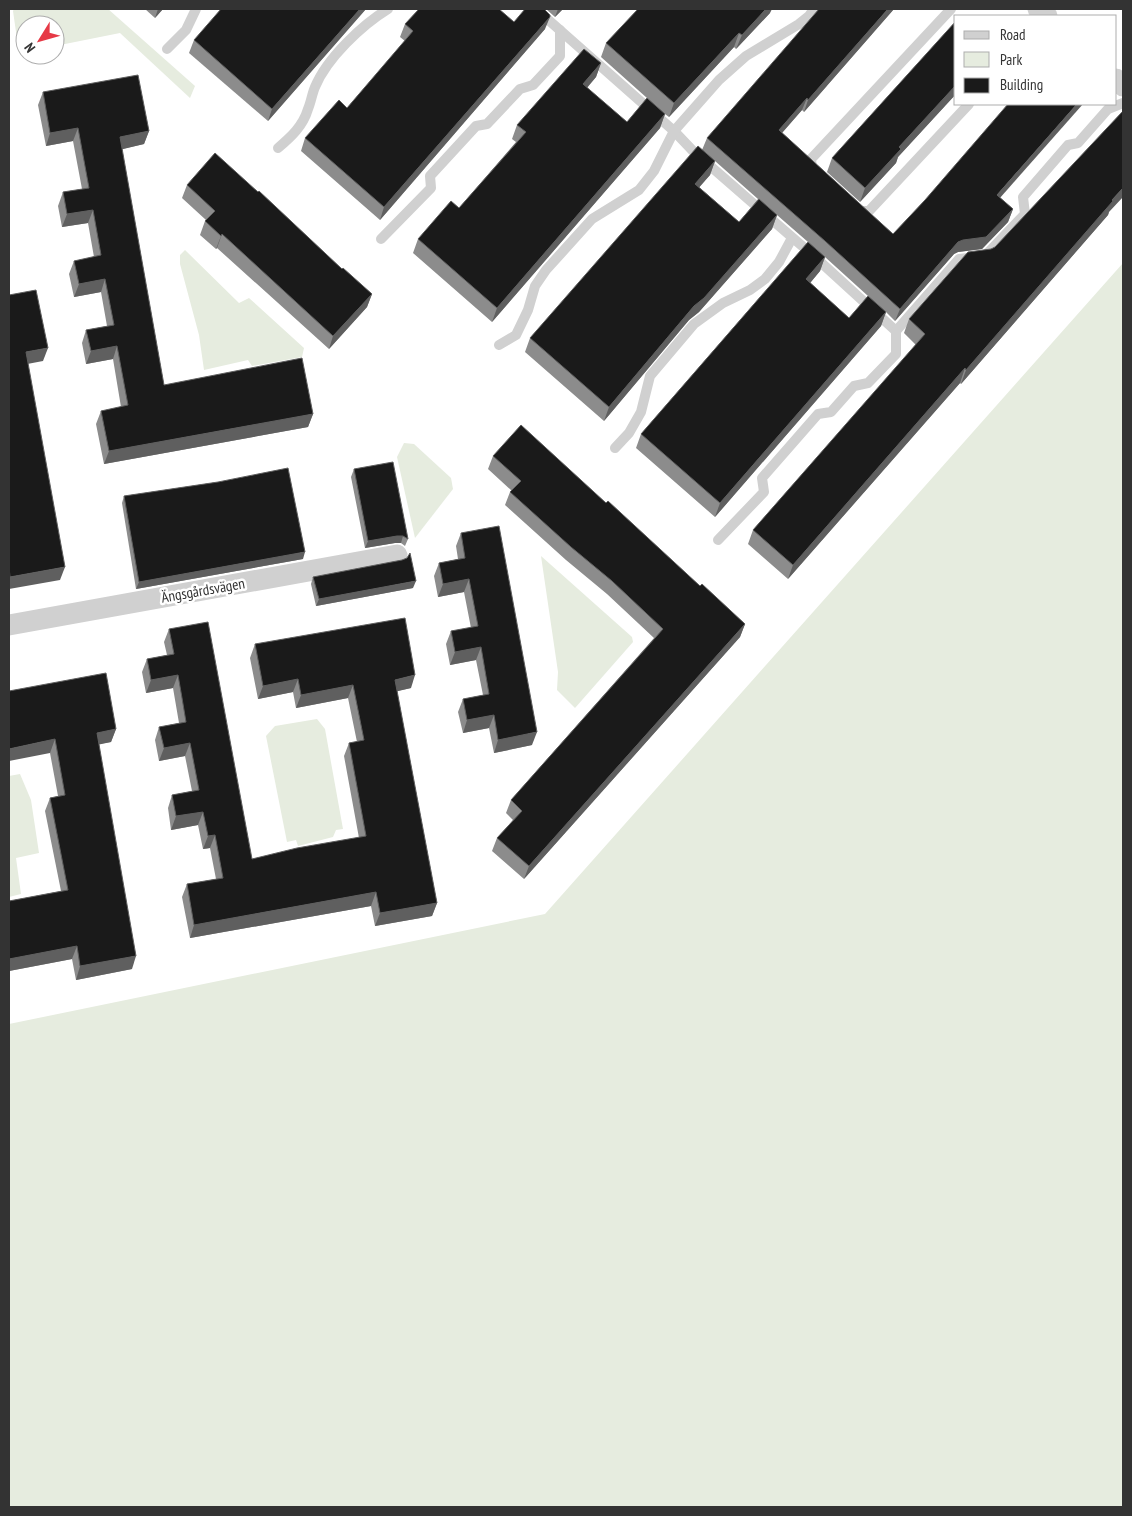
<svg xmlns="http://www.w3.org/2000/svg" width="1132" height="1516" font-family="'PT Sans Narrow',sans-serif">
  <style>
    .green { fill: #e6ecdf }
    .lines { fill: none; stroke-linecap: round; stroke-linejoin: round }
    .service { stroke: #d0d0d0; stroke-width: 10 }
    .minor { stroke: #d0d0d0; stroke-width: 21 }
    .wall { fill: #8c8c8c; fill-rule: evenodd }
    .shaded-wall { fill: #5f5f5f }
    .building { fill: #1a1a1a; stroke: #5f5f5f }
    .labels { text-anchor: middle; dominant-baseline: central; stroke-width: 5; stroke-linejoin: round; paint-order: stroke }
    .street-label { font-size: 15px; fill: #333; stroke: #fff }
  </style>
  <rect width="100%" height="100%" fill="#fff"/>
  <g class="green">
    <path d="M14 9H108L195 86 190 98 120 33 55 46V25H25V52L19 53 13 11Z"/>
    <path d="M185 250 239 303 249 298 304 348 302 357 252 366 248 360 204 370 199 335 180 264V255Z"/>
    <path d="M1123 263V1507H9V1024L545 914Z"/>
    <path d="M404 443 414 444 451 478 453 489 415 538 397 457Z"/>
    <path d="M541 556 632 637 633 642 575 708 557 690 558 672Z"/>
    <path d="M317 719 325 729 343 829 336 830 333 837 298 846 296 840 287 842 266 736 275 726Z"/>
    <path d="M20 774 31 800 39 853 16 858 21 894 9 897V776Z"/>
  </g>
  <g class="lines">
    <g class="service">
      <path d="M536 9 674 131 693 151 816 258 896 331"/>
      <path d="M167 49 186 30 196 9"/>
      <path d="M278 148C291 137 303 126 308 109 311 102 312 94 315 87 327 58 362 25 388 9"/>
      <path d="M815 171 812 168 811 159 951 9"/>
      <path d="M855 208 860 211H869L969 104"/>
      <path d="M381 239 431 188 430 176 476 126 487 124 520 89 533 85 560 56V30"/>
      <path d="M499 345 516 335 528 310 535 286 546 270 592 219 639 190 654 171 674 131 719 80 746 56 799 24 809 16 814 9"/>
      <path d="M615 448 629 433 641 412 650 376 694 324 723 303 750 290 765 279 779 262 792 238"/>
      <path d="M718 540 764 492 762 478 818 414 831 412 854 386 868 383 896 354V331L959 259 985 256 1025 214 1023 197 1068 145 1078 143 1108 109 1123 103"/>
    </g>
    <g class="minor">
      <path d="M1038 9 1047 16"/>
      <path d="M1116 79 1123 86"/>
      <path d="M9 625 397 555"/>
    </g>
  </g>
  <g class="wall">
    <path d="M145 9H163L155 18Z"/>
    <path d="M235 9H366L268 121 189 53 194 40Z"/>
    <path d="M546 9H563L555 17Z"/>
    <path d="M894 9 804 112 802 110 782 133 893 234 1000 198 1013 209 1008 222 982 249 958 252 954 254 895 321 886 312 881 326 715 517 636 448 641 434 808 242 777 215 772 229 699 312 689 320 604 421 525 352 530 338 702 150 707 138ZM715 161 758 199 739 222 699 187 710 175ZM825 257 868 296 849 318 810 283 820 271Z"/>
    <path d="M770 13 736 49 734 47 669 117 665 114 660 128 492 322 413 253 418 239 459 208 516 142 512 139 517 125 601 63 596 77 587 88 627 122 647 98 601 57 606 43Z"/>
    <path d="M956 21V94L898 157 896 163 860 202 827 172 832 158Z"/>
    <path d="M514 22 545 29 380 220 301 151 305 138 347 108 405 41 400 37 405 24Z"/>
    <path d="M43 92 149 131 144 144 122 149 164 385 313 414 308 427 104 464 96 424 101 411 121 407 113 359 86 364 82 343 86 330 107 326 101 292 74 297 69 274 74 261 94 257 88 223 62 227 58 206 63 192 82 189 73 141 46 146 38 105Z"/>
    <path d="M187 185 342 269 372 294 367 307 329 349 217 248 216 249 200 235 205 221 206 220 182 198Z"/>
    <path d="M1109 212 1108 215 961 384 960 383 788 579 748 544 753 530 916 345 904 333 909 319Z"/>
    <path d="M493 456 606 503 700 586 745 624 740 637 524 879 492 851 497 838 513 820 506 813 511 800 654 638 607 594 566 560 505 505 510 492 512 491 488 469Z"/>
    <path d="M354 469 408 539 405 546 401 543H395L365 548 351 477Z"/>
    <path d="M218 482 303 559 136 589 122 503 124 496Z"/>
    <path d="M461 533 532 745 494 753 489 728 463 733 458 712 463 699 483 695 476 660 450 665 446 644 451 631 471 628 464 592 438 597 434 576 439 563 458 559 456 546Z"/>
    <path d="M313 577 413 588 316 606 311 584Z"/>
    <path d="M169 629 252 859 359 838 344 756 349 743 357 742 348 698 296 708 293 692 258 699 250 658 255 644 411 688 397 691 437 903 432 916 375 926 371 906 190 938 182 897 187 884 216 879 210 848 203 849 198 825 171 830 168 808 172 795 192 791 185 756 159 761 155 740 159 727 179 723 173 688 146 693 142 672 147 659 167 655 164 642Z"/>
    <path d="M9 691 116 729 111 742 99 744 132 969 76 980 72 959 9 971V901L61 891 45 811 50 798 58 796 50 753Z"/>
  </g>
  <g class="shaded-wall">
    <path d="M158 9H163L155 18Z"/>
    <path d="M360 9H366L268 121 272 109Z"/>
    <path d="M558 9H563L555 17Z"/>
    <path d="M766 9H772L770 13 736 49 742 35Z"/>
    <path d="M888 9H894L804 112 808 100Z"/>
    <path d="M550 17 545 29 380 220 384 207Z"/>
    <path d="M739 33 734 47 669 117 674 103Z"/>
    <path d="M601 63 596 77 578 98 583 84Z"/>
    <path d="M956 85V94L898 157 896 163 860 202 865 188 899 147Z"/>
    <path d="M807 98 802 110 774 142 779 130Z"/>
    <path d="M1077 104H1083L992 207 997 195Z"/>
    <path d="M665 114 660 128 492 322 497 308Z"/>
    <path d="M78 128 73 141 46 146 50 133Z"/>
    <path d="M149 131 144 144 115 151 120 137Z"/>
    <path d="M715 161 710 175 690 198 695 184Z"/>
    <path d="M1123 188V197L1109 212 1108 215 961 384 966 370 1112 200Z"/>
    <path d="M1013 209 1008 222 982 249 958 252 954 254 895 321 900 309 958 242Z"/>
    <path d="M93 210 88 223 62 227 67 214Z"/>
    <path d="M777 215 772 229 699 312 689 320 604 421 609 407 694 306Z"/>
    <path d="M222 234 217 248 216 249 221 236Z"/>
    <path d="M825 257 820 271 801 294 806 279Z"/>
    <path d="M105 279 101 292 74 297 79 284Z"/>
    <path d="M372 294 367 307 329 349 333 336Z"/>
    <path d="M886 312 881 326 715 517 720 503Z"/>
    <path d="M117 346 113 359 86 364 91 351Z"/>
    <path d="M48 348 43 361 22 365 26 352Z"/>
    <path d="M965 368 960 383 788 579 793 565Z"/>
    <path d="M313 414 308 427 104 464 109 451Z"/>
    <path d="M397 536H403L401 543H395L365 548 368 541Z"/>
    <path d="M305 552 303 559 136 589 139 582Z"/>
    <path d="M65 567 60 580 9 589V581L10 577Z"/>
    <path d="M469 579 464 592 438 597 443 584Z"/>
    <path d="M416 581 413 588 316 606 319 599Z"/>
    <path d="M745 624 740 637 524 879 529 866Z"/>
    <path d="M481 647 476 660 450 665 455 652Z"/>
    <path d="M178 675 173 688 146 693 151 680Z"/>
    <path d="M415 675 411 688 390 693 395 680Z"/>
    <path d="M298 679 293 692 258 699 263 686Z"/>
    <path d="M353 685 348 698 296 708 301 695Z"/>
    <path d="M494 715 489 728 463 733 467 720Z"/>
    <path d="M116 729 111 742 92 746 97 733Z"/>
    <path d="M537 732 532 745 494 753 498 740Z"/>
    <path d="M55 739 50 753 9 761V749Z"/>
    <path d="M190 743 185 756 159 761 164 748Z"/>
    <path d="M203 812 198 825 171 830 176 816Z"/>
    <path d="M215 835 210 848 203 849 208 836Z"/>
    <path d="M376 892 371 906 190 938 194 925Z"/>
    <path d="M437 903 432 916 375 926 380 913Z"/>
    <path d="M77 946 72 959 9 971V959Z"/>
    <path d="M136 956 132 969 76 980 80 966Z"/>
  </g>
  <g class="building">
    <path d="M221 9H360L272 109 194 40Z"/>
    <path d="M419 9H499L514 22 525 9H544L550 15V17L384 207 305 138 339 100 347 108 413 31 405 24Z"/>
    <path d="M638 9H766L742 35 739 33 674 103 606 43Z"/>
    <path d="M819 9H888L808 100 807 98 779 130 893 234 925 200 1008 104H1077L997 195 1013 209 986 237 963 240 958 242 900 309 825 241 707 138Z"/>
    <path d="M956 21V85L899 147 901 149 865 188 832 158Z"/>
    <path d="M584 49 601 63 583 84 627 122 647 98 665 114 497 308 418 239 451 201 459 208 526 132 517 125Z"/>
    <path d="M138 75 149 131 120 137 164 385 302 358 313 414 109 451 101 411 128 405 117 346 91 351 86 330 114 325 105 279 79 284 74 261 101 255 93 210 67 214 63 192 89 188 78 128 50 133 43 92Z"/>
    <path d="M1123 111V188L1112 200 1113 201 966 370 965 368 793 565 753 530 925 334 909 319 968 252 991 249 995 247Z"/>
    <path d="M698 146 715 161 695 184 739 222 759 199 777 215 704 298 694 306 609 407 530 338Z"/>
    <path d="M215 153 258 192 259 191 342 269 343 268 372 294 333 336 222 234 221 236 205 221 215 211 187 185Z"/>
    <path d="M808 242 825 257 806 279 849 318 868 296 886 312 720 503 641 434Z"/>
    <path d="M36 290 48 348 26 352 65 567 10 577 9 567V295Z"/>
    <path d="M521 425 606 503 608 501 700 586 702 584 745 624 529 866 497 838 522 811 511 800 663 629 612 581 571 547 510 492 521 481 493 456Z"/>
    <path d="M393 462 408 539 403 536H397L368 541 354 469Z"/>
    <path d="M288 468 305 552 139 582 124 496 218 482Z"/>
    <path d="M499 526 537 732 498 740 494 715 467 720 463 699 489 694 481 647 455 652 451 631 478 626 469 579 443 584 439 563 465 558 461 533Z"/>
    <path d="M410 553 416 581 319 599 313 577 402 560 407 558Z"/>
    <path d="M405 618 415 675 395 680 437 903 380 913 376 892 194 925 187 884 223 878 215 835 208 836 203 812 176 816 172 795 199 790 190 743 164 748 159 727 186 722 182 698 178 675 151 680 147 659 174 654 169 629 208 622 252 859 297 848 366 836 349 743 364 740 353 685 301 695 298 679 263 686 255 644Z"/>
    <path d="M106 673 116 729 97 733 136 956 80 966 77 946 9 959V901L68 890 50 798 65 795 55 739 9 749V691Z"/>
  </g>
  <g class="labels">
    <g class="street-label">
      <text transform="translate(203 590) rotate(-10)">Ängsgårdsvägen</text>
    </g>
  </g>
  <rect width="1132" height="1516" fill="none" stroke="#333333" stroke-width="20"/>
  <rect x="954" y="15" width="162" height="90" fill="#ffffff" stroke="#adadad"/>
  <rect x="964" y="31" width="25" height="8" fill="#d0d0d0" stroke="#adadad"/>
  <text x="1000" y="40" font-size="15" fill="#333333">Road</text>
  <rect x="964" y="52" width="25" height="15" fill="#e6ecdf" stroke="#adadad"/>
  <text x="1000" y="65" font-size="15" fill="#333333">Park</text>
  <rect x="964" y="78" width="25" height="15" fill="#1a1a1a" stroke="#adadad"/>
  <text x="1000" y="90" font-size="15" fill="#333333">Building</text>
  <g transform="translate(40 40) rotate(233)"><circle r="24" fill="#ffffff" stroke="#adadad"/>
  <path d="M0-4L9 19L0 12L-9 19Z" fill="#e63946"/>
  <text y="-8" font-size="14" font-weight="bold" text-anchor="middle" fill="#333333">N</text>
  </g>
</svg>
